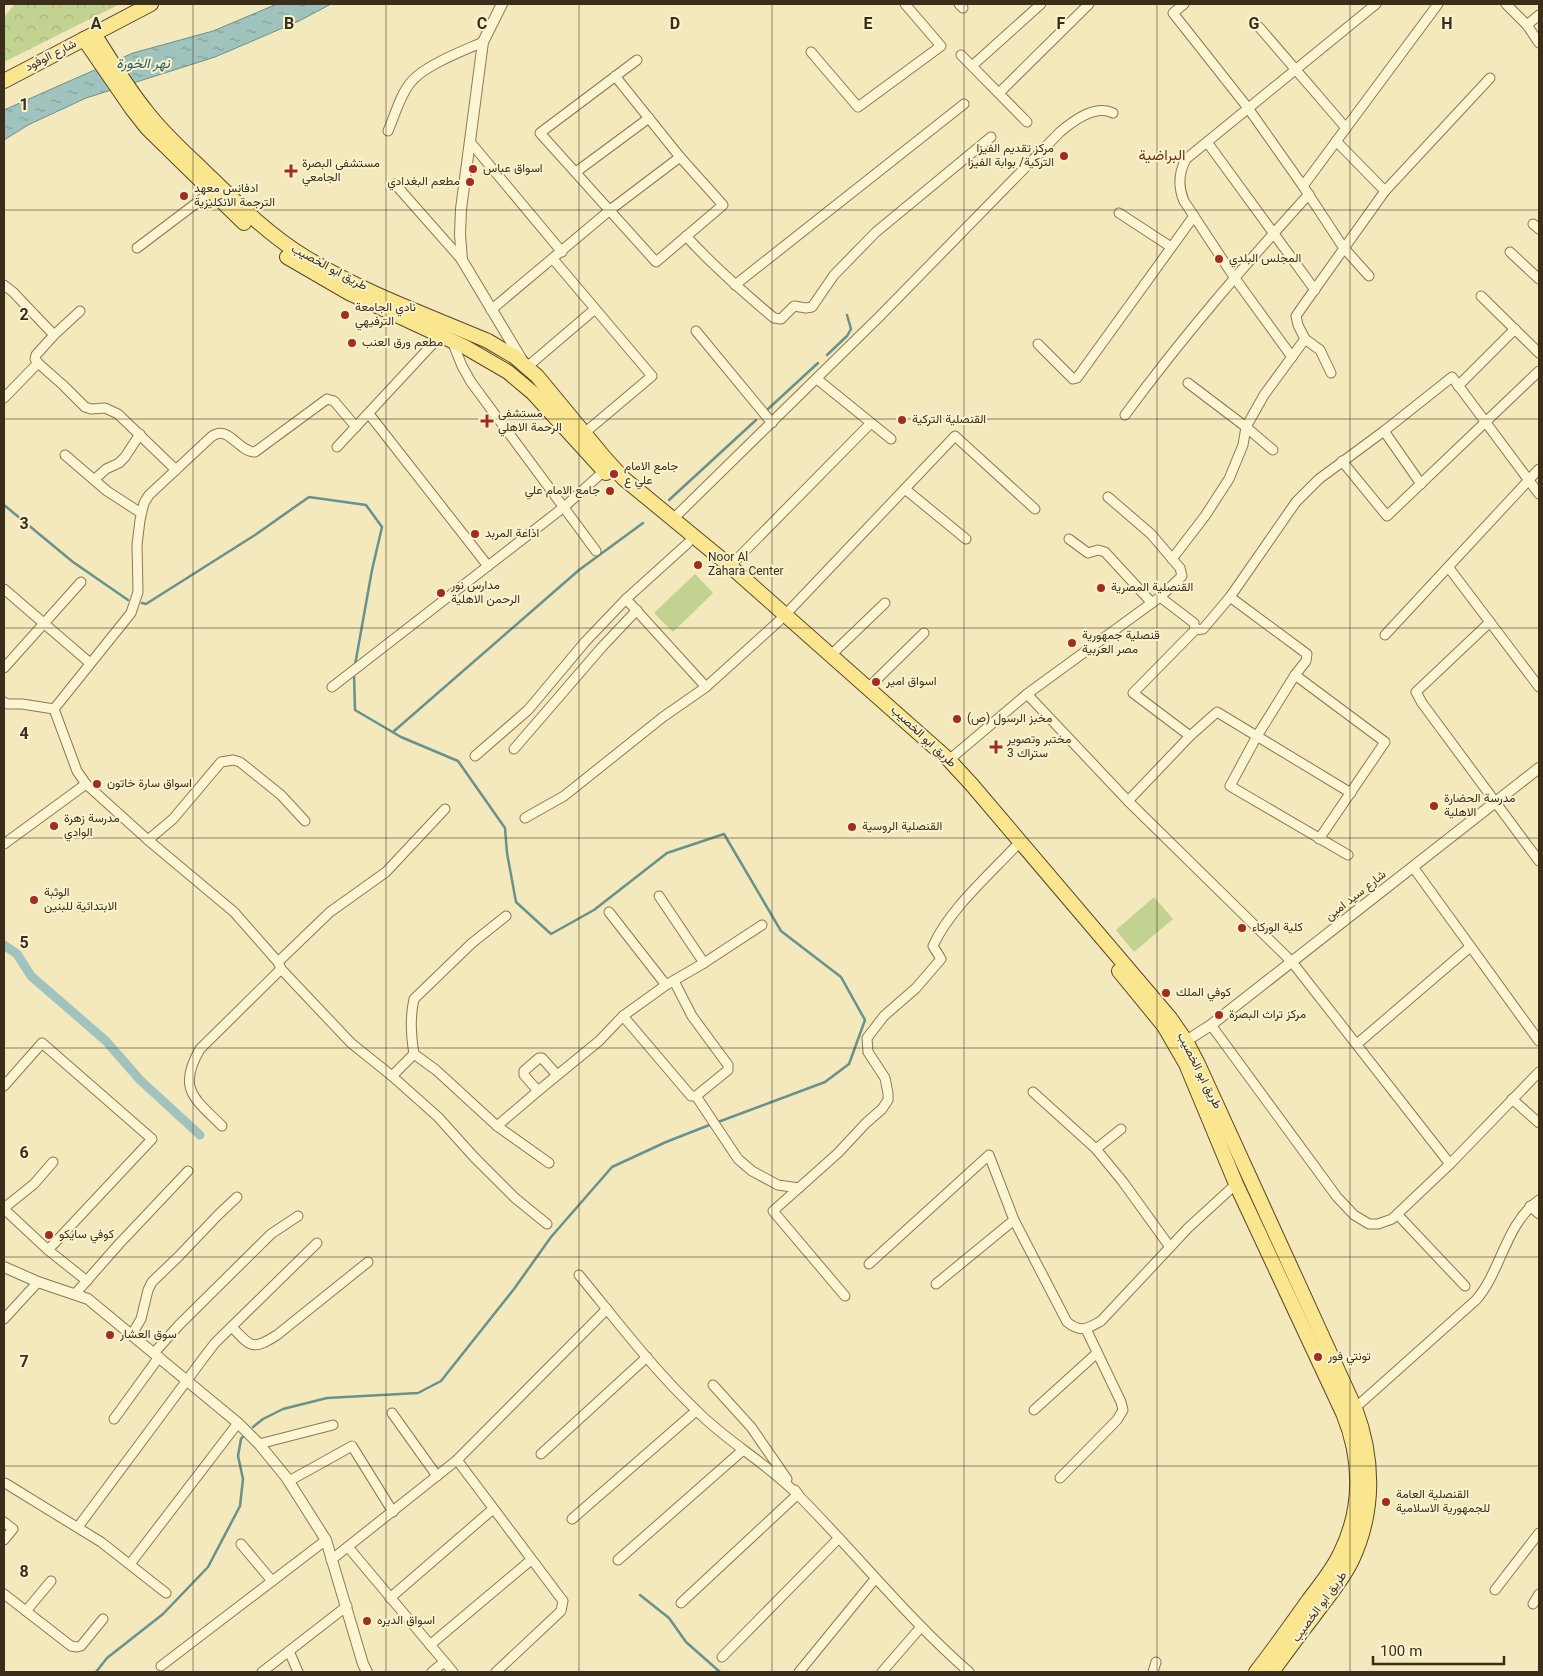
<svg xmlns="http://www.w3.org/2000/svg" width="1543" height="1676" font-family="Georgia,Vazirmatn,serif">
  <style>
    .park { fill: url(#park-crowns) }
    .garden { fill: #c2d290 }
    .water { fill: url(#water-ripples); stroke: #68928d }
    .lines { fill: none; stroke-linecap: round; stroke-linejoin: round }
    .stream { stroke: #68928d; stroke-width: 2.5 }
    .canal { stroke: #a1c3bd; stroke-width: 9 }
    .minor-casing { stroke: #8d7954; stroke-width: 11 }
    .tertiary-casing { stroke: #8d7954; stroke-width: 12 }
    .primary-casing { stroke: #5a4629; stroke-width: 16 }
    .minor { stroke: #fcf5d1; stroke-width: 9 }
    .tertiary { stroke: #fcf5d1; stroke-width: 10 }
    .primary { stroke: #fbe690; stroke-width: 14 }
    .grid { fill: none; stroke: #3a2e1b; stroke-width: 1; stroke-opacity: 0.55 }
    .poi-dot { fill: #a22c1e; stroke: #f9f2ce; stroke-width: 2 }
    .labels { text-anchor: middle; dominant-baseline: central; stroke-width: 4; stroke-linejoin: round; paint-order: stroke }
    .street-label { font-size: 12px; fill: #3a2e1b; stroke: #f9f2ce }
    .poi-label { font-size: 12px; fill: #3a2e1b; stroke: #f9f2ce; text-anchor: start }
    .water-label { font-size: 14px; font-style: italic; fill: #28595c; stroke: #f9f2ce }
    .quarter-label { font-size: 15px; fill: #6c3215; stroke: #f9f2ce }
    .grid-label { font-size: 16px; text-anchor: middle; font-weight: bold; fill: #3a2e1b; stroke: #f9f2ce; stroke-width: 4; stroke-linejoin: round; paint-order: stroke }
  </style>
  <defs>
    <pattern id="park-crowns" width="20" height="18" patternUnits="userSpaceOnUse" patternTransform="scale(1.25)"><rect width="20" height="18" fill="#c2d290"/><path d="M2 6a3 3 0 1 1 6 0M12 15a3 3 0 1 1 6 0" fill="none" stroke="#a7b57c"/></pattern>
    <pattern id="water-ripples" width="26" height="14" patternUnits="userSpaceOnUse" patternTransform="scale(1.25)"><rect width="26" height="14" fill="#a1c3bd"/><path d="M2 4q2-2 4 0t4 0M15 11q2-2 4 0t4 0" fill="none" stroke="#849f99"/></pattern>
  </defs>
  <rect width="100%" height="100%" fill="#f3e9bd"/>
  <path class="park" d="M15 4H120L4 62V17Z"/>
  <g class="garden">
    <path d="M695 574 713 593 673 632 654 613Z"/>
    <path d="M1154 897 1173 919 1134 952 1116 930Z"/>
  </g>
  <path class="water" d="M277 4H331L299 21 215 57 86 98 28 125 4 140V110L133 53 213 31Z"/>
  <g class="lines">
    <g class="stream">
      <path d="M827 355 847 336 851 329 847 315"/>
      <path d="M768 409 818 363"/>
      <path d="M669 500 756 420"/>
      <path d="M4 505 73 562 128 600"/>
      <path d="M142 603 146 604 255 535 309 497 366 505 382 527 372 570 355 665"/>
      <path d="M354 673 355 710 401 737 458 761 505 828 507 853 516 902 551 934 594 910 667 853 724 834 781 931 841 977 865 1020 849 1064 825 1082 718 1122"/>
      <path d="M393 732 579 570 643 523"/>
      <path d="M253 1427 263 1419 283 1409 327 1398 418 1393 441 1381 514 1289 551 1237 612 1167 666 1142 712 1124"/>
      <path d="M640 1595 669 1618 686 1642 720 1672"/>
      <path d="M96 1672 107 1658 163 1614 208 1567 240 1506 243 1479 238 1456 241 1439 244 1435"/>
    </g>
    <path class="canal" d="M4 945 17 954 31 976 106 1041 140 1080 200 1135"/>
    <g class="minor-casing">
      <g id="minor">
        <path d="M959 4 963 8"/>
        <path d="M1184 4 1173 13 1248 108 1303 186 1343 247 1369 276"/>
        <path d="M1506 4 1527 25 1539 43"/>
        <path d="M1527 25 1539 15"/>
        <path d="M1259 27 1346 128"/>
        <path d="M811 52 858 107 941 46 905 4"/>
        <path d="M961 55 1027 122"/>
        <path d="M972 66 1041 4"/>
        <path d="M615 76 680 157 723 205 656 262 540 133 637 60"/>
        <path d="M999 93 1089 4"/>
        <path d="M388 131C395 115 400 95 411 82 425 65 463 51 483 42"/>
        <path d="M1336 141 1385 191"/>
        <path d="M1207 142 1315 290"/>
        <path d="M471 143 562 252"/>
        <path d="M576 172 649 118"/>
        <path d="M395 184 462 260"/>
        <path d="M1303 186 1438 4"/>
        <path d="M1119 213 1171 247"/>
        <path d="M1533 224 1539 229"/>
        <path d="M686 236C713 266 743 292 774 318L781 319 794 306 806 308 812 307 834 275 876 232 991 137"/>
        <path d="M137 248 211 192"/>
        <path d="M1510 252 1539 279"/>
        <path d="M553 259 652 376 582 435"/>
        <path d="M4 285 13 292 54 335"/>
        <path d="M735 285 964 104"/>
        <path d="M1481 296 1539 353"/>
        <path d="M491 310 610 210 680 157"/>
        <path d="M80 311 54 335 36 355 35 359 38 363 64 386 85 407 91 409 105 408 118 414 176 470"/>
        <path d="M696 331 772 423"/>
        <path d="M1305 339 1320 350 1331 373"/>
        <path d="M452 341 462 366 471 382 596 551"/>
        <path d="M1038 344 1073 379 1077 378 1194 216"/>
        <path d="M1292 357 1234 277 1184 201C1178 187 1179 172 1186 159L1376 4"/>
        <path d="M527 367 595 309"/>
        <path d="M817 379 891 439"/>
        <path d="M1188 383 1246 427 1273 450"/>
        <path d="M1458 386 1515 329"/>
        <path d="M4 398 38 363"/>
        <path d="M369 414 488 566"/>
        <path d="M1125 415C1183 336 1244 266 1309 194"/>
        <path d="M356 427 334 401 327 399 255 452C238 452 228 423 211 437L149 495 144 503 140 520 137 545 138 592 131 613 54 709 77 771 86 784 148 840 234 912 278 962 281 969 351 1043 392 1076 438 1117 474 1157 515 1198 547 1224"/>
        <path d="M1384 431 1421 484"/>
        <path d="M337 447 441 335"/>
        <path d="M65 455 107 491 141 513"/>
        <path d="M1342 461 1387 516 1539 371"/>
        <path d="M94 480 106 469 119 463 125 457 140 434"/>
        <path d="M905 489 966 539"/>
        <path d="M673 519 879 317 1060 132C1073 121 1095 104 1113 113"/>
        <path d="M1069 539 1088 553 1098 550 1105 552 1152 603"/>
        <path d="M1172 559 1205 516 1229 479 1243 445 1246 427 1264 395 1305 339 1298 325 1296 316 1305 303 1385 191 1490 78"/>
        <path d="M730 566 871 423"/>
        <path d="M1449 568 1539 687"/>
        <path d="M4 589 90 663"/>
        <path d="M1160 597 1194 623 1195 630"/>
        <path d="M1230 597 1307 654 1306 661 1295 675 1257 736 1230 786 1348 855"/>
        <path d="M626 599 706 687"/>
        <path d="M785 615 955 436 1035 509"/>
        <path d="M1490 622 1416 692 1422 703 1539 861"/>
        <path d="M1385 635 1539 469"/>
        <path d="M831 655 885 603"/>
        <path d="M4 668 81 582"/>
        <path d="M1295 675 1385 742 1319 839"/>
        <path d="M332 687 564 507 604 471"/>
        <path d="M868 688 924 633"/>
        <path d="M1027 694 1128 801 1292 962 1450 1164"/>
        <path d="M4 702 7 704H22L54 709"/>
        <path d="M1190 736 1133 693 1195 630 1203 629 1230 597 1296 502 1319 479 1384 431 1452 377 1539 494"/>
        <path d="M514 749 602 647 637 610"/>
        <path d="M475 756 528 710 585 642 626 599 688 543"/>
        <path d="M949 760 1027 694 1160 597 1182 576 1180 568 1151 534 1108 497"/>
        <path d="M1128 801 1190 736 1217 712 1351 793"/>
        <path d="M525 818 564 796 663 717 706 687 779 621"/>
        <path d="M148 840 173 819 221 762 233 760 240 762 281 795 305 821"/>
        <path d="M4 844 86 784"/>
        <path d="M1413 867 1539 1041"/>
        <path d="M659 896 704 963"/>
        <path d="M609 912 666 985"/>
        <path d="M278 962 330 912 386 872 445 809"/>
        <path d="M623 1016 691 1096H696L728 1070V1065L692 1016 674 981"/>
        <path d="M1211 1025 1337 1197 1354 1215 1369 1224H1378L1392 1219 1450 1164 1539 1072"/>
        <path d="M1357 1044 1470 947"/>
        <path d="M414 1054C411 1036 410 1016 414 999L472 943 506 916"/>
        <path d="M392 1076 414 1054 436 1070 497 1126 549 1163"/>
        <path d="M4 1086 42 1043 152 1139 48 1250"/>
        <path d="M538 1091 524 1075V1071L539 1058H542L557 1075"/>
        <path d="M1033 1092 1096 1149 1123 1182 1170 1247"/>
        <path d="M696 1096 738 1159 752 1171 778 1185 799 1188"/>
        <path d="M1512 1099 1539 1123"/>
        <path d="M222 1126C194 1098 177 1089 200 1049L281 969"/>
        <path d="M497 1126 538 1091 599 1041 623 1016 666 985 704 963 762 925"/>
        <path d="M1096 1149 1121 1129"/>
        <path d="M1530 1206 1539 1214"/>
        <path d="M4 1208 34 1184 53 1162"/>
        <path d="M4 1209 48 1250 87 1281"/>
        <path d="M1398 1215 1465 1286"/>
        <path d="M869 1264 989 1155 1014 1220 1067 1322C1081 1333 1087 1329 1101 1321L1188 1228 1236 1184"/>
        <path d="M579 1275C617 1321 653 1369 696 1410 727 1442 767 1463 798 1495 856 1553 907 1618 969 1672"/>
        <path d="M936 1284 1014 1220"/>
        <path d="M75 1294 119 1244 188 1171"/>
        <path d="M845 1296 773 1211 838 1153 866 1123 882 1109 888 1100V1093L885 1078 868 1052 867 1038 884 1016 916 988 941 959 933 946C949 910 988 876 1015 847"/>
        <path d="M4 1319 38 1282"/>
        <path d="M232 1327C251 1347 252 1351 277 1335L368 1262"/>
        <path d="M132 1334 141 1319 148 1290 152 1282 179 1256 218 1215 237 1197"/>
        <path d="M154 1353 179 1325 271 1234 298 1216"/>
        <path d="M713 1385 751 1427 787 1479"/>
        <path d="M1355 1408 1476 1300C1502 1270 1505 1224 1539 1200"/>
        <path d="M1034 1410 1097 1353"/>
        <path d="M392 1413 437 1476"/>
        <path d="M114 1419 159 1357"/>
        <path d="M259 1444 333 1425"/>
        <path d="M541 1454 647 1357"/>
        <path d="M457 1460 563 1601 561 1611 496 1672"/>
        <path d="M1060 1478 1117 1420 1123 1410 1121 1402 1086 1329"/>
        <path d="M289 1481 352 1446 393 1512"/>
        <path d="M5 1483 101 1542 166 1593"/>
        <path d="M572 1519 696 1411"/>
        <path d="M4 1522 13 1529 4 1540"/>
        <path d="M78 1527 205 1356 215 1343 317 1243"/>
        <path d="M241 1544 272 1581"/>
        <path d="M348 1547 453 1672"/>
        <path d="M331 1560 457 1460 607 1309"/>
        <path d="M618 1560 743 1450"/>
        <path d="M130 1564 238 1423"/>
        <path d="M1495 1590 1539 1533"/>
        <path d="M4 1594 71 1646 77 1647 81 1646 103 1619"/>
        <path d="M390 1598 493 1509"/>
        <path d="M681 1603 798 1494 795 1490"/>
        <path d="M1533 1604 1539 1594"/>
        <path d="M26 1611 51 1581"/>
        <path d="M430 1645 531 1560"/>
        <path d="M289 1651 298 1672"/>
        <path d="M722 1657 839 1538"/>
        <path d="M161 1666 326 1540"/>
        <path d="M262 1672 347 1606"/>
        <path d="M432 1672 444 1662"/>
        <path d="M799 1672 875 1579"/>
        <path d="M882 1672 921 1627"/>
        <path d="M1153 1672 1156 1662"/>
      </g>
    </g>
    <g class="tertiary-casing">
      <g id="tertiary">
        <path d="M502 4 483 42 461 209 460 235 462 260 522 360"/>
        <path d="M1186 1041 1211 1025 1539 768"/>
        <path d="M4 1267 38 1282 88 1299 238 1423 259 1444 286 1477 326 1540 363 1664 367 1672"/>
      </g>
    </g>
    <g class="primary-casing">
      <g id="primary">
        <path d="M94 34C111 60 127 88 147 112 163 133 183 151 202 169 235 201 266 233 305 257 362 292 427 315 488 341L515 357 537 376 604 457 623 478 730 566 949 760 972 785 1170 1018 1186 1041 1198 1064 1355 1408C1374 1458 1375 1511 1352 1560 1342 1581 1326 1599 1313 1617 1299 1635 1285 1654 1272 1672"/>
        <path d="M84 39 132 109 147 128 244 223"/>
        <path d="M4 81 151 4"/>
        <path d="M287 257 349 293 465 347 508 372 533 393 606 473"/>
        <path d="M1119 971 1164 1026 1186 1064 1236 1184 1343 1413C1362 1459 1363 1508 1340 1554 1332 1571 1319 1586 1308 1601 1291 1625 1274 1649 1256 1672"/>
      </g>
    </g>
    <use href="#minor" class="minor"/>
    <use href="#tertiary" class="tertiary"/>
    <use href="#primary" class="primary"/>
  </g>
  <path class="grid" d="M193 4V1672M386 4V1672M579 4V1672M772 4V1672M964 4V1672M1157 4V1672M1350 4V1672M4 210H1539M4 419H1539M4 628H1539M4 838H1539M4 1048H1539M4 1257H1539M4 1466H1539"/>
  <g class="poi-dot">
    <circle cx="1064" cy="156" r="5"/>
    <circle cx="473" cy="169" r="5"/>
    <path d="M288.5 163.5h5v5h5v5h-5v5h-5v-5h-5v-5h5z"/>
    <circle cx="470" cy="182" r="5"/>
    <circle cx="184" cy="196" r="5"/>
    <circle cx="1219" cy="259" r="5"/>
    <circle cx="345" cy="315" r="5"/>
    <circle cx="352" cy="343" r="5"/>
    <circle cx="902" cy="420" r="5"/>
    <path d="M484.5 413.5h5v5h5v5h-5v5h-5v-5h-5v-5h5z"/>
    <circle cx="614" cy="474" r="5"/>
    <circle cx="610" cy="491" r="5"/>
    <circle cx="475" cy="534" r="5"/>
    <circle cx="698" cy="565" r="5"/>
    <circle cx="1101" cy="588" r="5"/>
    <circle cx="441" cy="593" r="5"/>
    <circle cx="1072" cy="643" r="5"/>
    <circle cx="876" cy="682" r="5"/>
    <circle cx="957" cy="719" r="5"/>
    <path d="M993.5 739.5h5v5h5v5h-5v5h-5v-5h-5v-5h5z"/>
    <circle cx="97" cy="784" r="5"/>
    <circle cx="1434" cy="806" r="5"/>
    <circle cx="54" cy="826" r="5"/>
    <circle cx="852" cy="827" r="5"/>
    <circle cx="34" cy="900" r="5"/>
    <circle cx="1242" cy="928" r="5"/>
    <circle cx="1166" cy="993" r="5"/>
    <circle cx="1219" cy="1015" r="5"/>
    <circle cx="49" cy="1235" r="5"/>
    <circle cx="110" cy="1335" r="5"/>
    <circle cx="1318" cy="1357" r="5"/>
    <circle cx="1386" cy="1502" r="5"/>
    <circle cx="367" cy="1621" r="5"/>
  </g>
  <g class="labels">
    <g class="street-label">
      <text transform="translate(51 56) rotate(-27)">شارع الوفود</text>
      <text transform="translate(329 268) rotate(28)">طريق ابو الخصيب</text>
      <text transform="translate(923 737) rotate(43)">طريق ابو الخصيب</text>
      <text transform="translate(1356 896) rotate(-38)">شارع سيد امين</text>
      <text transform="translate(1199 1071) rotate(63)">طريق ابو الخصيب</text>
      <text transform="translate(1320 1607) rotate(-54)">طريق ابو الخصيب</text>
    </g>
    <g class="poi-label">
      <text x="1054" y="149" text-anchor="end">مركز تقديم الفيزا<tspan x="1054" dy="14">التركية/ بوابة الفيزا</tspan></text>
      <text x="302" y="164">مستشفى البصرة<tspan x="302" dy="14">الجامعي</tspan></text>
      <text x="483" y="169">اسواق عباس</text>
      <text x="460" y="182" text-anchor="end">مطعم البغدادي</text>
      <text x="194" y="189">ادفانس معهد<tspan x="194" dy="14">الترجمة الانكليزية</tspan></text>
      <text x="1229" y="259">المجلس البلدي</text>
      <text x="355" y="308">نادي الجامعة<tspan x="355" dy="14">الترفيهي</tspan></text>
      <text x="362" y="343">مطعم ورق العنب</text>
      <text x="498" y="414">مستشفى<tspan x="498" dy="14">الرحمة الاهلي</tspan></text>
      <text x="912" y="420">القنصلية التركية</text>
      <text x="624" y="467">جامع الامام<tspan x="624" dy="14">علي ع</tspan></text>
      <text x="600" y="491" text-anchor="end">جامع الامام علي</text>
      <text x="485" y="534">اذاعة المربد</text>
      <text x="708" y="558">Noor Al<tspan x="708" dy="14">Zahara Center</tspan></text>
      <text x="451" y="586">مدارس نور<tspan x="451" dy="14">الرحمن الاهلية</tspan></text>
      <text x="1111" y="588">القنصلية المصرية</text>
      <text x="1082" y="636">قنصلية جمهورية<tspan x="1082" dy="14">مصر العربية</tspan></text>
      <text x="886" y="682">اسواق امير</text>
      <text x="967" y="719">مخبز الرسول (ص)</text>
      <text x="1007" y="740">مختبر وتصوير<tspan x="1007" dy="14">ستراك 3</tspan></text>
      <text x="107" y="784">اسواق سارة خاتون</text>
      <text x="1444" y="799">مدرسة الحضارة<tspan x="1444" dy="14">الاهلية</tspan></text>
      <text x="64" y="819">مدرسة زهرة<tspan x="64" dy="14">الوادي</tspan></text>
      <text x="862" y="827">القنصلية الروسية</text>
      <text x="44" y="893">الوثبة<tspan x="44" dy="14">الابتدائية للبنين</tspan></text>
      <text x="1252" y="928">كلية الوركاء</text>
      <text x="1176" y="993">كوفي الملك</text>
      <text x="1229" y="1015">مركز تراث البصرة</text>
      <text x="59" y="1235">كوفي سايكو</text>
      <text x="120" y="1335">سوق العشار</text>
      <text x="1328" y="1357">تونتي فور</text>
      <text x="1396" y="1495">القنصلية العامة<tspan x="1396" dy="14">للجمهورية الاسلامية</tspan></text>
      <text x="377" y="1621">اسواق الديره</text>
    </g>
    <g class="water-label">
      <text x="143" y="65">نهر الخورة</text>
    </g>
    <g class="quarter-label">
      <text x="1162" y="156">البراضية</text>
    </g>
  </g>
  <g class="grid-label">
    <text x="96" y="29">A</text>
    <text x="289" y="29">B</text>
    <text x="482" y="29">C</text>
    <text x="675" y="29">D</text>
    <text x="868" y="29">E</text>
    <text x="1061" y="29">F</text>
    <text x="1254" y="29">G</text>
    <text x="1447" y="29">H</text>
    <text x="24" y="110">1</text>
    <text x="24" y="320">2</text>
    <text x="24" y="529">3</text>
    <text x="24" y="739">4</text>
    <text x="24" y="948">5</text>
    <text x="24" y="1158">6</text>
    <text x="24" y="1367">7</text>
    <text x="24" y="1577">8</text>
  </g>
  <rect width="1543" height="1676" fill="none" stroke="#3a2e1b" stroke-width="10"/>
  <path d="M1373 1656v8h131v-8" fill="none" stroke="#3a2e1b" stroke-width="2.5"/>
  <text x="1380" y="1656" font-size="15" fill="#3a2e1b" stroke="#f9f2ce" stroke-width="4" paint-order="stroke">100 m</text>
</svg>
